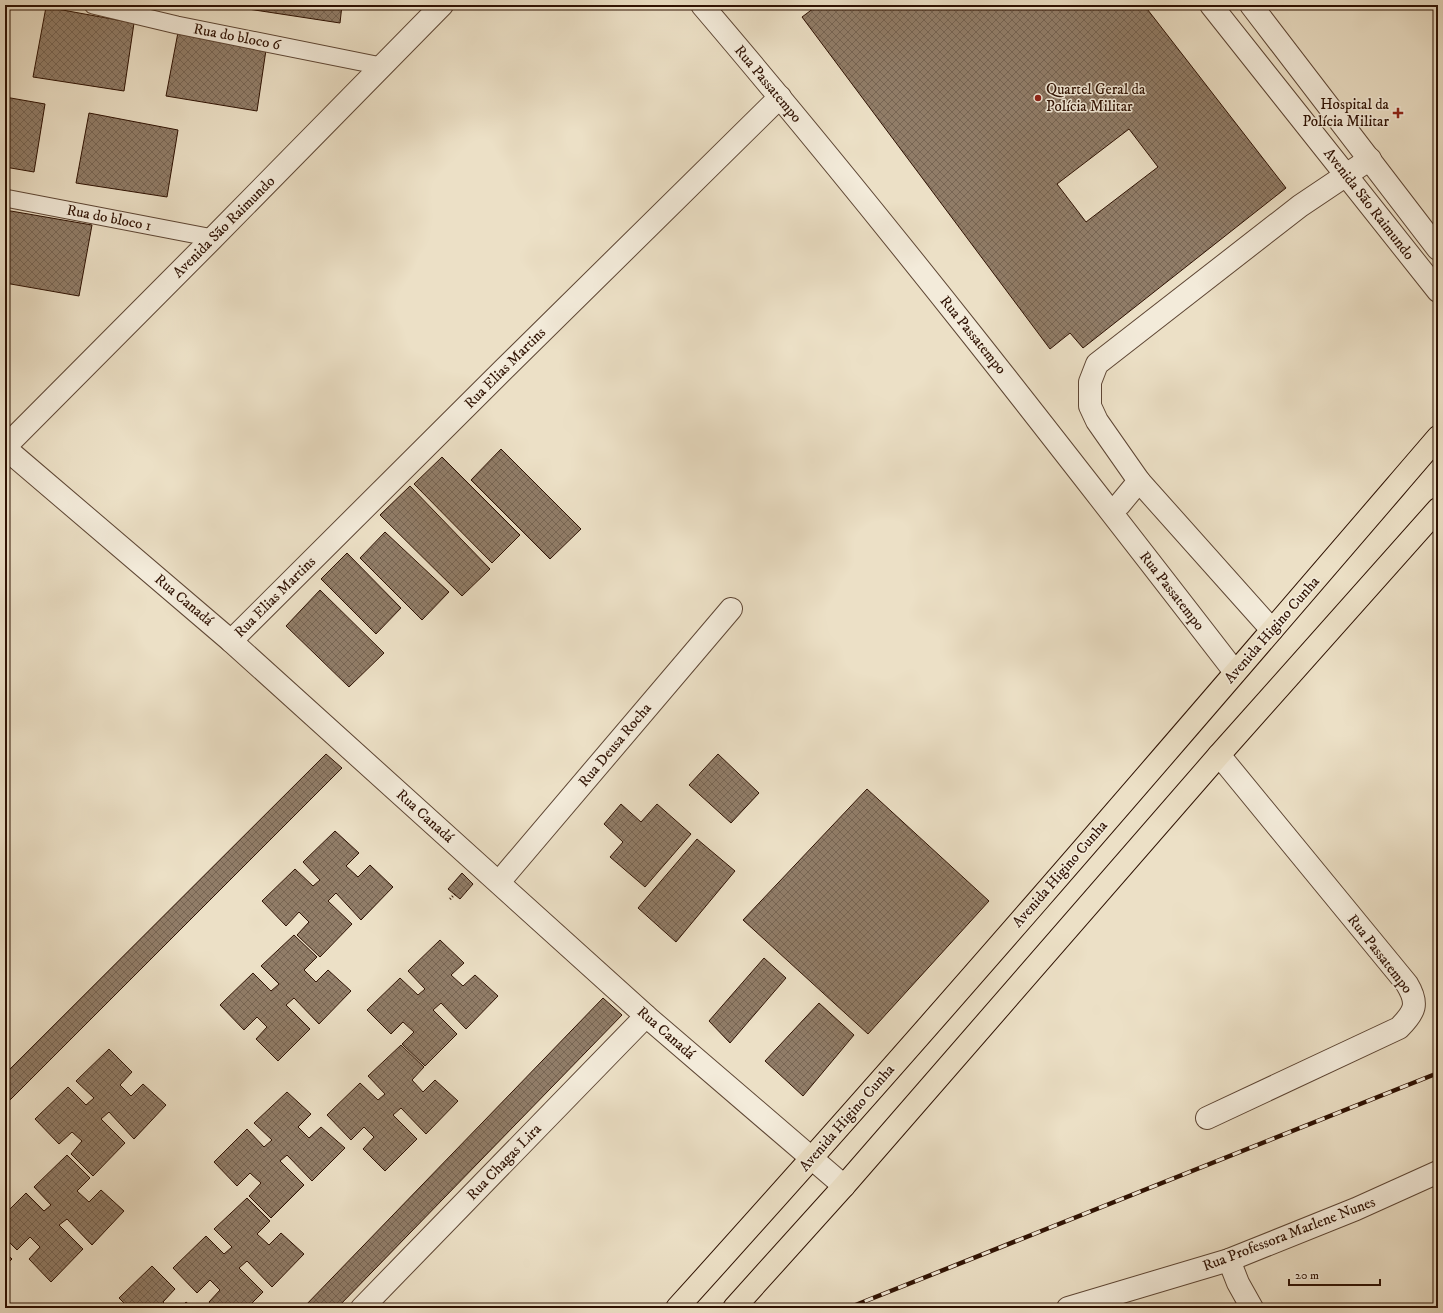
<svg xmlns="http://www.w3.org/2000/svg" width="1443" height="1313" font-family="'IM FELL DW Pica',serif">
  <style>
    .building { fill: url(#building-cross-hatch); stroke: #2f1203; fill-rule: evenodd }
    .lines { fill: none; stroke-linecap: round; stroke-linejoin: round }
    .service-casing { stroke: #5e4634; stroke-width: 19 }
    .minor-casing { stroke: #5e4634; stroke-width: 24 }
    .tertiary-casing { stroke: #5e4634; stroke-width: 24 }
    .primary-casing { stroke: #2f1203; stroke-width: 24 }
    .path { stroke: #2f1203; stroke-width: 2.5; stroke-dasharray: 1 2; stroke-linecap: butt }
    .service { stroke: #f3ebda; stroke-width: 17 }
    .minor { stroke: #f3ebda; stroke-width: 22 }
    .tertiary { stroke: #f3ebda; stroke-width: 22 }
    .primary { stroke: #ece0c6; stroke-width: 22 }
    .rail-casing { stroke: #2f1203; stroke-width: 4.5 }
    .rail { stroke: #f3ebda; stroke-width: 3; stroke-dasharray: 9; stroke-linecap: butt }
    .poi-dot { fill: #8f2418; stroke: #f3ebda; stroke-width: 1.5 }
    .labels { text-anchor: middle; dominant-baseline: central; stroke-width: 3; stroke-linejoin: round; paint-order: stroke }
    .street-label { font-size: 15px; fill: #2f1203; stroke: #f3ebda }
    .poi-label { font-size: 15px; fill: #2f1203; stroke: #f3ebda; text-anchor: start }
  </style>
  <defs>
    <pattern id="building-cross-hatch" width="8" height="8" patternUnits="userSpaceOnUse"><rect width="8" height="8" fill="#917d68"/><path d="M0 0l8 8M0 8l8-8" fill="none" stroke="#776553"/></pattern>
  </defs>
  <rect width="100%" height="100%" fill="#ece0c6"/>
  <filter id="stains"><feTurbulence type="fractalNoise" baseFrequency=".005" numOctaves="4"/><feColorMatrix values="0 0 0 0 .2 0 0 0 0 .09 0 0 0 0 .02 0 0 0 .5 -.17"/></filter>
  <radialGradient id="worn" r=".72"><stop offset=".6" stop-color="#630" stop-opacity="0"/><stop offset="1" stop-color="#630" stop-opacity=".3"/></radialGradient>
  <g class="building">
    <path d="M249 5H342L340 23 248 9Z"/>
    <path d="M818 5H1144L1286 188 1083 348 1070 333 1050 349 802 17ZM1129 129 1158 167 1086 222 1057 184Z"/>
    <path d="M46 7 134 23 124 91 33 77Z"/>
    <path d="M179 27 267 43 257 111 166 96Z"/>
    <path d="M5 97 45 104 34 172 5 167Z"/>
    <path d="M89 113 178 130 167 197 76 183Z"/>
    <path d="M5 210 92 225 79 296 5 283Z"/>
    <path d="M501 449 581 529 550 559 471 480Z"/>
    <path d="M442 457 520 535 492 563 414 484Z"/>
    <path d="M410 486 490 569 462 596 380 515Z"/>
    <path d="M385 532 449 592 422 620 360 558Z"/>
    <path d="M347 553 401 608 376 634 321 579Z"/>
    <path d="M320 590 384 653 349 687 286 626Z"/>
    <path d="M326 754 342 768 5 1105V1074Z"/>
    <path d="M718 754 759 793 731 823 689 785Z"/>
    <path d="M867 789 989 901 868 1034 743 920Z"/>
    <path d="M621 804 641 822 657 804 691 834 645 887 610 857 623 842 604 824Z"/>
    <path d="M335 831 359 853 346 866 358 877 370 865 393 887 361 920 336 893 328 901 352 924 320 957 297 935 309 922 299 912 286 926 262 901 295 869 313 886 320 880 303 862Z"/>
    <path d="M697 839 735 871 676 942 638 908Z"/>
    <path d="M462 873 473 884 460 899 448 889Z"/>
    <path d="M294 935 317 957 304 970 316 982 328 970 351 991 319 1024 294 998 286 1005 310 1029 278 1061 256 1039 267 1027 257 1017 244 1030 220 1005 253 973 271 991 279 984 261 966Z"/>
    <path d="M440 940 464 963 451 975 463 986 475 975 498 996 466 1029 441 1003 433 1010 457 1034 425 1066 402 1044 414 1032 403 1022 391 1034 367 1010 400 978 418 995 425 989 408 971Z"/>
    <path d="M764 958 786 978 730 1043 709 1021Z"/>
    <path d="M603 998 622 1015 337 1308H303Z"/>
    <path d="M819 1003 854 1035 803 1096 765 1061Z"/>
    <path d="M401 1045 424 1067 412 1080 423 1092 435 1080 458 1101 426 1134 401 1108 393 1115 417 1139 385 1171 363 1149 374 1137 364 1127 351 1140 327 1115 360 1083 378 1100 385 1094 368 1076Z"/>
    <path d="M109 1049 132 1072 120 1085 131 1096 143 1084 166 1105 134 1139 109 1112 101 1119 125 1143 93 1176 71 1154 82 1141 72 1132 59 1144 35 1119 68 1087 86 1105 94 1098 76 1081Z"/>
    <path d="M287 1092 311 1114 298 1127 309 1138 321 1127 345 1148 312 1181 287 1155 280 1161 304 1185 271 1218 249 1196 261 1183 250 1173 237 1186 214 1162 247 1129 264 1147 272 1140 254 1123Z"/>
    <path d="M67 1155 90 1178 77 1191 89 1202 101 1190 124 1211 92 1245 67 1219 59 1225 83 1249 51 1282 29 1259 40 1247 30 1237 17 1250 5 1238V1214L26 1193 44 1211 51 1205 34 1187Z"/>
    <path d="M247 1198 270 1221 257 1234 269 1245 281 1233 304 1254 272 1287 247 1261 239 1268 263 1292 247 1308H214L209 1302 220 1290 210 1280 197 1293 173 1268 206 1236 224 1254 232 1247 214 1229Z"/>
    <path d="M5 1252 12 1259 5 1266Z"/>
    <path d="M152 1266 175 1289 163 1302 169 1308H129L119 1298Z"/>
    <path d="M186 1302 193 1308H180Z"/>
  </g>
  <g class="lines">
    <g class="service-casing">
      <g id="service">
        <path d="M93 5 177 25 381 66"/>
        <path d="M5 198 213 238"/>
      </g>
    </g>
    <g class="minor-casing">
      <g id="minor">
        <path d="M702 5C887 222 1061 447 1235 672"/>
        <path d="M1211 5 1438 291"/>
        <path d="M1251 5 1438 249"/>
        <path d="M1111 511 1120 504 1139 481"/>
        <path d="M1272 630 1139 481 1097 421 1090 406V382L1097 364 1300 206 1370 159"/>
        <path d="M231 641 503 370 780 97"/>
        <path d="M499 882 731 609"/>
        <path d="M1207 1118 1399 1028C1415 1012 1419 1004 1407 984L1219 755"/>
        <path d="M1229 1260 1238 1283 1252 1308"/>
        <path d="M362 1308 646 1016"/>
        <path d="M1068 1308 1229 1260 1356 1209 1438 1172"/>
      </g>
    </g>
    <g class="tertiary-casing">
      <g id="tertiary">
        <path d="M5 447 213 238 442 5"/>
        <path d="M5 448 231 641 646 1016 844 1186"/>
      </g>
    </g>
    <g class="primary-casing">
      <g id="primary">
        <path d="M677 1308C936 1022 1187 729 1438 437"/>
        <path d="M734 1308 844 1186 1219 755 1438 509"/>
      </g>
    </g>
    <path class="path" d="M450 899 455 894"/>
    <use href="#service" class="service"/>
    <use href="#minor" class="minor"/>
    <use href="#tertiary" class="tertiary"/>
    <use href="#primary" class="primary"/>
    <g class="rail-casing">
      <path id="rail" d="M848 1308 1438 1073"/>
    </g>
    <use href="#rail" class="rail"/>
  </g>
  <g class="poi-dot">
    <circle cx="1038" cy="98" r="4"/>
    <path d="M1396 107h4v4h4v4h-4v4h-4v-4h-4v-4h4z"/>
  </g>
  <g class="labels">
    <g class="street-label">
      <text transform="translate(237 37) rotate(11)">Rua do bloco 6</text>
      <text transform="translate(768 84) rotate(50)">Rua Passatempo</text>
      <text transform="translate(1369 204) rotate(52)">Avenida São Raimundo</text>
      <text transform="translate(109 218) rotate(11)">Rua do bloco 1</text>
      <text transform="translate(224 227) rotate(-45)">Avenida São Raimundo</text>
      <text transform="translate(973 335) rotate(51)">Rua Passatempo</text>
      <text transform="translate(505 368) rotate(-45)">Rua Elias Martins</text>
      <text transform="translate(1172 591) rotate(52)">Rua Passatempo</text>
      <text transform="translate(275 597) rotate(-45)">Rua Elias Martins</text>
      <text transform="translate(184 600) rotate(40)">Rua Canadá</text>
      <text transform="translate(1272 630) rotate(-49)">Avenida Higino Cunha</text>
      <text transform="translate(615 745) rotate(-50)">Rua Deusa Rocha</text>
      <text transform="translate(425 816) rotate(42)">Rua Canadá</text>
      <text transform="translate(1060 874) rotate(-49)">Avenida Higino Cunha</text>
      <text transform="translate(1380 954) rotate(52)">Rua Passatempo</text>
      <text transform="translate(666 1033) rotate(41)">Rua Canadá</text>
      <text transform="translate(847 1118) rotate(-49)">Avenida Higino Cunha</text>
      <text transform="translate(504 1162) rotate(-46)">Rua Chagas Lira</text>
      <text transform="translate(1289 1234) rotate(-21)">Rua Professora Marlene Nunes</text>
    </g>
    <g class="poi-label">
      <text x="1046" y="89">Quartel Geral da<tspan x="1046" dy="17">Polícia Militar</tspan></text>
      <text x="1389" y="104" text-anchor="end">Hospital da<tspan x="1389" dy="17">Polícia Militar</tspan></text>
    </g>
  </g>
  <rect width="1443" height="1313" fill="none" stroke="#ece0c6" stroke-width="20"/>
  <rect x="6" y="6" width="1431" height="1301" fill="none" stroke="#2f1203" stroke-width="2"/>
  <rect x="10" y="10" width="1423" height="1293" fill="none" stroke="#2f1203"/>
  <path d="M1289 1279v6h91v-6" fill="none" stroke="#2f1203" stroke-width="2"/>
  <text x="1295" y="1279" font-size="12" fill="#2f1203" stroke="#f3ebda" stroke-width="3" paint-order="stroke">20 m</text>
  <rect width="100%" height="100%" filter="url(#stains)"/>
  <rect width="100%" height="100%" fill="url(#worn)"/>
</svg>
